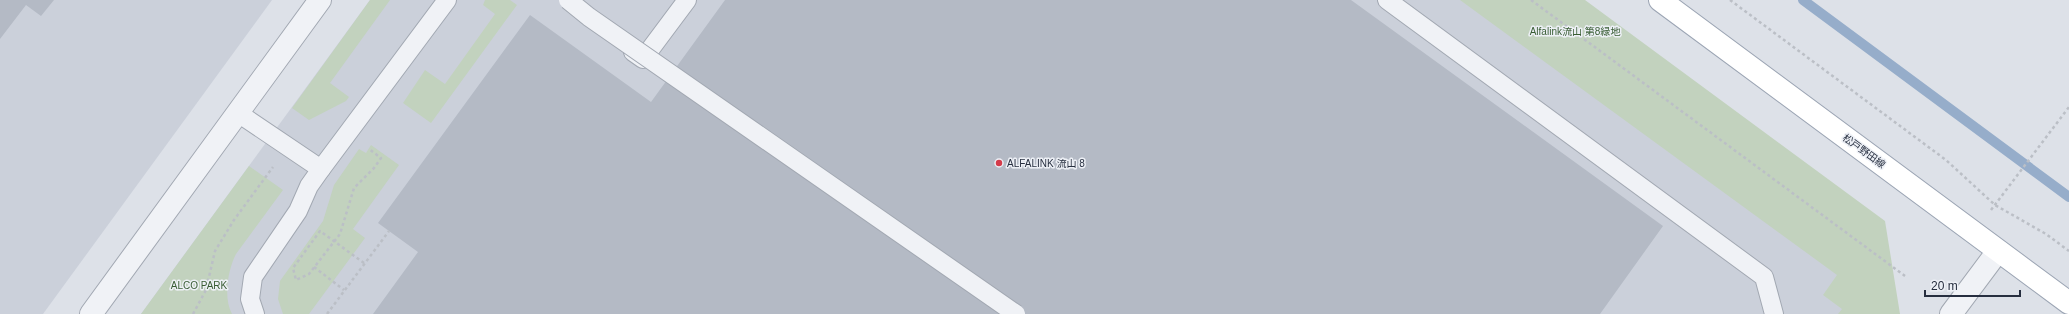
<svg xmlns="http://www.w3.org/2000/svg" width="2069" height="314" font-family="Arial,'Noto Sans JP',sans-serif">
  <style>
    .built { fill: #cbd0da }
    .green { fill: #c2d2be }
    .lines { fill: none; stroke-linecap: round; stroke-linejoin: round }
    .stream { stroke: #96adca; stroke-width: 10 }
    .building { fill: #b4bac5 }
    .service-casing { stroke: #a2a8b2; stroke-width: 20 }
    .tertiary-casing { stroke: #a2a8b2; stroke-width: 24 }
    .primary-casing { stroke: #9ca5b4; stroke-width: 24 }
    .path { stroke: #bbbfc6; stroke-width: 2.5; stroke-dasharray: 3 3; stroke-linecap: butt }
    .service { stroke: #f0f2f6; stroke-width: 18 }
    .tertiary { stroke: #f0f2f6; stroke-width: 22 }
    .primary { stroke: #fff; stroke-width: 22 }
    .service-bridge-casing { stroke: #a2a8b2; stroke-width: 20; stroke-linecap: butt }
    .service-bridge { stroke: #f0f2f6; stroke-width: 18 }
    .poi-dot { fill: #d43b4a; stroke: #edf0f6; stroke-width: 1.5 }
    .labels { text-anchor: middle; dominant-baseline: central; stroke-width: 3; stroke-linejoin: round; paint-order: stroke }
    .park-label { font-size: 10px; fill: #385c33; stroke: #edf0f6 }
    .street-label { font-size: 10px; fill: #262e3f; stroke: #edf0f6 }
    .poi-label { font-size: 10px; fill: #262e3f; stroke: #edf0f6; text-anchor: start }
  </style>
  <rect width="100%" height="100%" fill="#dde1e8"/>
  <g class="built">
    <path d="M0 0H272L43 314H0Z"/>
    <path d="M370 0H1481L1900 314H141Z"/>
  </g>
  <g class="green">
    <path d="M370 0H390L330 83 349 97 346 101 309 120 292 108Z"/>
    <path d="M485 0H510L517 5 431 123 403 103 425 70 445 84 495 14 483 5Z"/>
    <path d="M1460 0H1585L1885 221 1900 314H1838L1842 309 1823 295 1837 275Z"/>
    <path d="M371 145 399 165 353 229 365 238 309 314H283L278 299 280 281 323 221 334 185 359 149 366 153Z"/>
    <path d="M249 166 283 190 236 254C228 269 223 298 232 314H141Z"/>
  </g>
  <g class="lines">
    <path class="stream" d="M1803 0 2069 197"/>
  </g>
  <g class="building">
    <path d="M0 0H54L41 16 26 5 0 39Z"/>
    <path d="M725 0H1351L1663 226 1600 314H373L418 252 378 223 530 15 651 102Z"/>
  </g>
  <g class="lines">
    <g class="service-casing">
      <g id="service">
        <path d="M1387 0 1764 277 1774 314"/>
        <path d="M633 52 643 59 687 0"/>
        <path d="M238 113 321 169 447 0"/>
        <path d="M255 314 250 299 253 277 298 211 309 186 321 169"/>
      </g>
    </g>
    <g class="tertiary-casing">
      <g id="tertiary">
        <path d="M91 314 320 0"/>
        <path d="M1951 314 1998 251"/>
      </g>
    </g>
    <g class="primary-casing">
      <path id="primary" d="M1660 0 2069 303"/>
    </g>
    <g class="path">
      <path d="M1531 0 1905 276"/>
      <path d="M1730 0 1946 160 1995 205 2046 234 2069 251"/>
      <path d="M1991 210 2069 107"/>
      <path d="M364 263 320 231 293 268 296 280 309 274 340 234 354 188 374 168 381 158 369 149"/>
      <path d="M314 267 344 290"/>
      <path d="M193 314 206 290 215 251 234 220 273 167"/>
      <path d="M327 314 389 231"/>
    </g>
    <use href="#service" class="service"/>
    <use href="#tertiary" class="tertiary"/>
    <use href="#primary" class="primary"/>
    <g class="service-bridge-casing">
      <path id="service-bridge" d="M568 0 589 17 1016 314"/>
    </g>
    <use href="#service-bridge" class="service-bridge"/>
  </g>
  <circle class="poi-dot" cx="999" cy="163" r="4"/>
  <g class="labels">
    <g class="park-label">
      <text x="1575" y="31">Alfalink流山 第8緑地</text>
      <text x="199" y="285">ALCO PARK</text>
    </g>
    <g class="street-label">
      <text transform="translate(1864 151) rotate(36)">松戸野田線</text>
    </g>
    <g class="poi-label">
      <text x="1007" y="163">ALFALINK 流山 8</text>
    </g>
  </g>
  <path d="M1925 290v6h95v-6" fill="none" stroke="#262e3f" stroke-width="2"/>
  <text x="1931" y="290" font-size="12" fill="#262e3f" stroke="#edf0f6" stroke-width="3" paint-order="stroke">20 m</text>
</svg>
